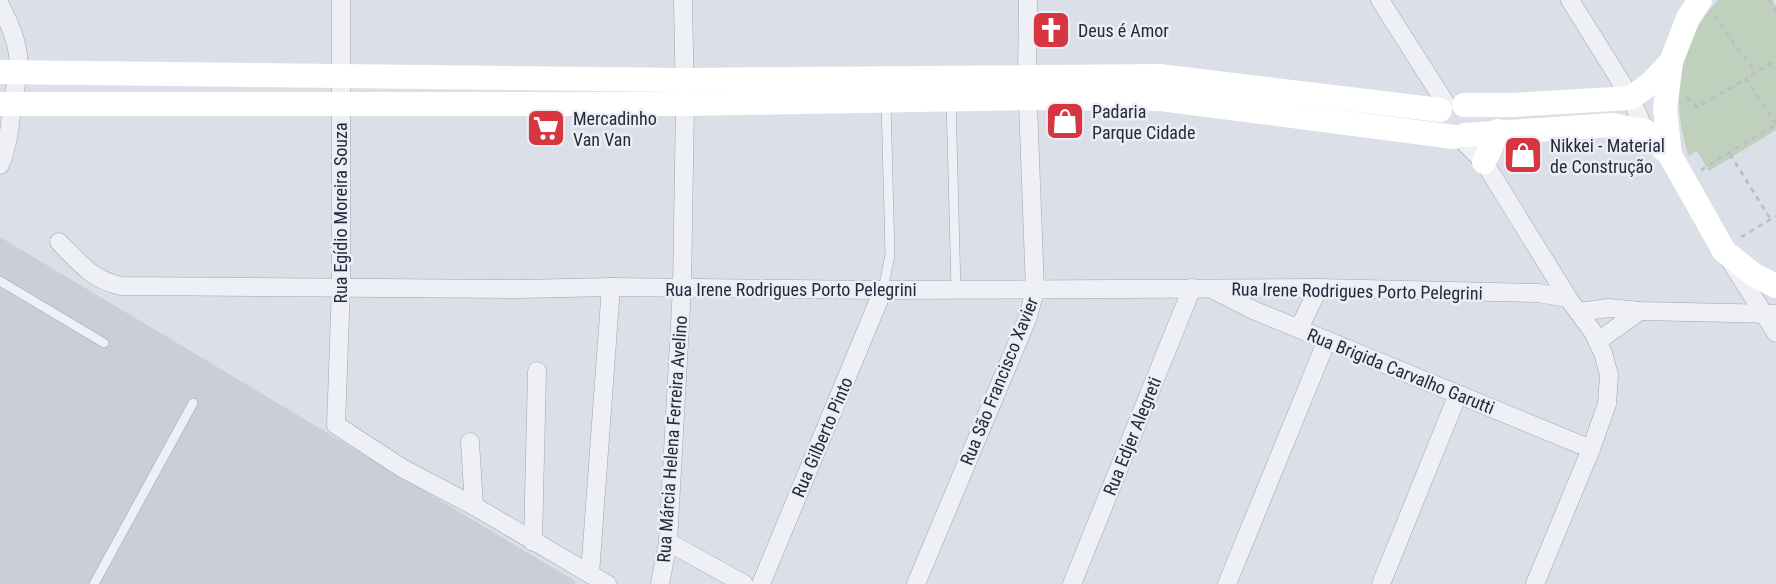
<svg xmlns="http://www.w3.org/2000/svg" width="1776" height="584" font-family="'Roboto Condensed',sans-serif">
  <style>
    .built { fill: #c9ced9 }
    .green { fill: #bfd1bc }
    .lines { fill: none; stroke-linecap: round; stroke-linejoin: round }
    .service-casing { stroke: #a0a5b1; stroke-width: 10 }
    .minor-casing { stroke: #a0a5b1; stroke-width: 19 }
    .path { stroke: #b9bdc5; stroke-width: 2.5; stroke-dasharray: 5 5; stroke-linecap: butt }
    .service { stroke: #eef0f5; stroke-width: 9 }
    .minor { stroke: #eef0f5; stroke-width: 18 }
    .secondary { stroke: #fff; stroke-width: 24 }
    .labels { text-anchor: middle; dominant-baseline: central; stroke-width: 5; stroke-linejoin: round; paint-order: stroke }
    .poi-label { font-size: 18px; fill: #242b3e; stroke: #ebeef5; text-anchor: start }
    .street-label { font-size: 18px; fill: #242b3e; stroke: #ebeef5 }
  </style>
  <rect width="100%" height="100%" fill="#dbdfe7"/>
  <path class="built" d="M0 237 575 581V584H0Z"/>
  <path class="green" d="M1718 0H1772L1776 6V130L1709 171 1697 151 1689 156C1670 102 1677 43 1718 0Z"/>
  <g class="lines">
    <g class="service-casing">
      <g id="service">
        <path d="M951 100 956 289"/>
        <path d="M0 281 104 343"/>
        <path d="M883 290 890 255 886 102"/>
        <path d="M94 584 193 403"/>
      </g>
    </g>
    <g class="minor-casing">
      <g id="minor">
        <path d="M341 0V287L336 425 402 468 474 506 607 584"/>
        <path d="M1380 0 1446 104"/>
        <path d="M1570 0 1631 98 1645 131"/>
        <path d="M0 5C11 26 21 49 18 73 17 84 13 95 12 106 10 127 8 145 0 165"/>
        <path d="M1459 137 1484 162 1568 298 1593 332 1603 353 1609 375 1607 404 1591 449 1535 584"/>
        <path d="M59 242C80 263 91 279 121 286L519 289 611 287 883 290 1319 288 1538 293 1568 298"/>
        <path d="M1731 262 1776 333"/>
        <path d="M1214 290 1253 310 1591 449"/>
        <path d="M1579 312 1609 308 1640 311 1776 314"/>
        <path d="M1299 328 1319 288"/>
        <path d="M1598 341 1640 311"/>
        <path d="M470 442 474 506"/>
        <path d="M533 542 537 371"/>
        <path d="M668 542 744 584"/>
        <path d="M590 574 611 287"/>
        <path d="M660 584 668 542 682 288 685 104 683 0"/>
        <path d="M761 584 883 290"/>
        <path d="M916 584 1028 317 1035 290 1027 77 1028 0"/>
        <path d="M1072 584 1192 288"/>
        <path d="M1227 584 1327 340"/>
        <path d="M1381 584 1458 394"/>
      </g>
    </g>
    <g class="path">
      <path d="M1769 0 1776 11"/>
      <path d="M1714 16 1756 73"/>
      <path d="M1687 97 1697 107 1746 79"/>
      <path d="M1776 124 1746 79 1776 60"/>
      <path d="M1730 154 1771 220"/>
      <path d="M1701 170 1776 124"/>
      <path d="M1741 237 1776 216"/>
    </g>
    <use href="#service" class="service"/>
    <use href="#minor" class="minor"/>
    <g class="secondary">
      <path d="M1700 0 1688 18 1671 62 1665 109 1670 155 1724 251 1754 275 1776 286"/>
      <path d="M0 72 683 80 1159 76 1440 110"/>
      <path d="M0 104H685L1028 98 1161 99 1454 137"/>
      <path d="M1464 105H1512L1631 98 1651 83 1671 62"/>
      <path d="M1465 135 1612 125 1645 131 1670 155"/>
      <path d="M1484 162 1498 131"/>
    </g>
  </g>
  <defs>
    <g id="church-square" transform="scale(2.0125)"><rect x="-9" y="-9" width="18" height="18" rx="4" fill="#d73540" stroke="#ebeef5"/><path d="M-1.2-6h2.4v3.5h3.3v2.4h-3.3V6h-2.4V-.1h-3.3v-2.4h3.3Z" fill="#fff"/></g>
    <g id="shop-square" transform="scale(2.0125)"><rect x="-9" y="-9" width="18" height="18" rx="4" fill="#d73540" stroke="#ebeef5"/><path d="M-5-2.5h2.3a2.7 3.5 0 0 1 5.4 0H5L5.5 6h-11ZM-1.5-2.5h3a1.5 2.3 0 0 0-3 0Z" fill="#fff"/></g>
    <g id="supermarket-square" transform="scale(2.0125)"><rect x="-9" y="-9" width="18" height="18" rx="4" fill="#d73540" stroke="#ebeef5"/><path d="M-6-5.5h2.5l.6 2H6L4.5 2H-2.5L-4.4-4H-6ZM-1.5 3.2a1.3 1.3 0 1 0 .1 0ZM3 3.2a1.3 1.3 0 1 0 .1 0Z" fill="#fff"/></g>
  </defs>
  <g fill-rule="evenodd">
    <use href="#church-square" x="1051" y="30"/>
    <use href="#shop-square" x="1065" y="121"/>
    <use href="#supermarket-square" x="546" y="128"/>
    <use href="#shop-square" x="1523" y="155"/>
  </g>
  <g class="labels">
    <g class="poi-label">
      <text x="1078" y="30">Deus é Amor</text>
      <text x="1092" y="111">Padaria<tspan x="1092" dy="21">Parque Cidade</tspan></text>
      <text x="573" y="118">Mercadinho<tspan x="573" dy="21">Van Van</tspan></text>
      <text x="1550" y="145">Nikkei - Material<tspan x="1550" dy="21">de Construção</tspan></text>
    </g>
    <g class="street-label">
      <text transform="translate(340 213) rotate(-90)">Rua Egídio Moreira Souza</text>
      <text x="791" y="289">Rua Irene Rodrigues Porto Pelegrini</text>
      <text transform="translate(1357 291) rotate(1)">Rua Irene Rodrigues Porto Pelegrini</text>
      <text transform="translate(1401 371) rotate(22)">Rua Brigida Carvalho Garutti</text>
      <text transform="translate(999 381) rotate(-68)">Rua São Francisco Xavier</text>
      <text transform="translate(1132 436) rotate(-68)">Rua Edjer Alegreti</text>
      <text transform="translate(822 437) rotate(-67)">Rua Gilberto Pinto</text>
      <text transform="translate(672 439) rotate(-86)">Rua Márcia Helena Ferreira Avelino</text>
    </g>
  </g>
</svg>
